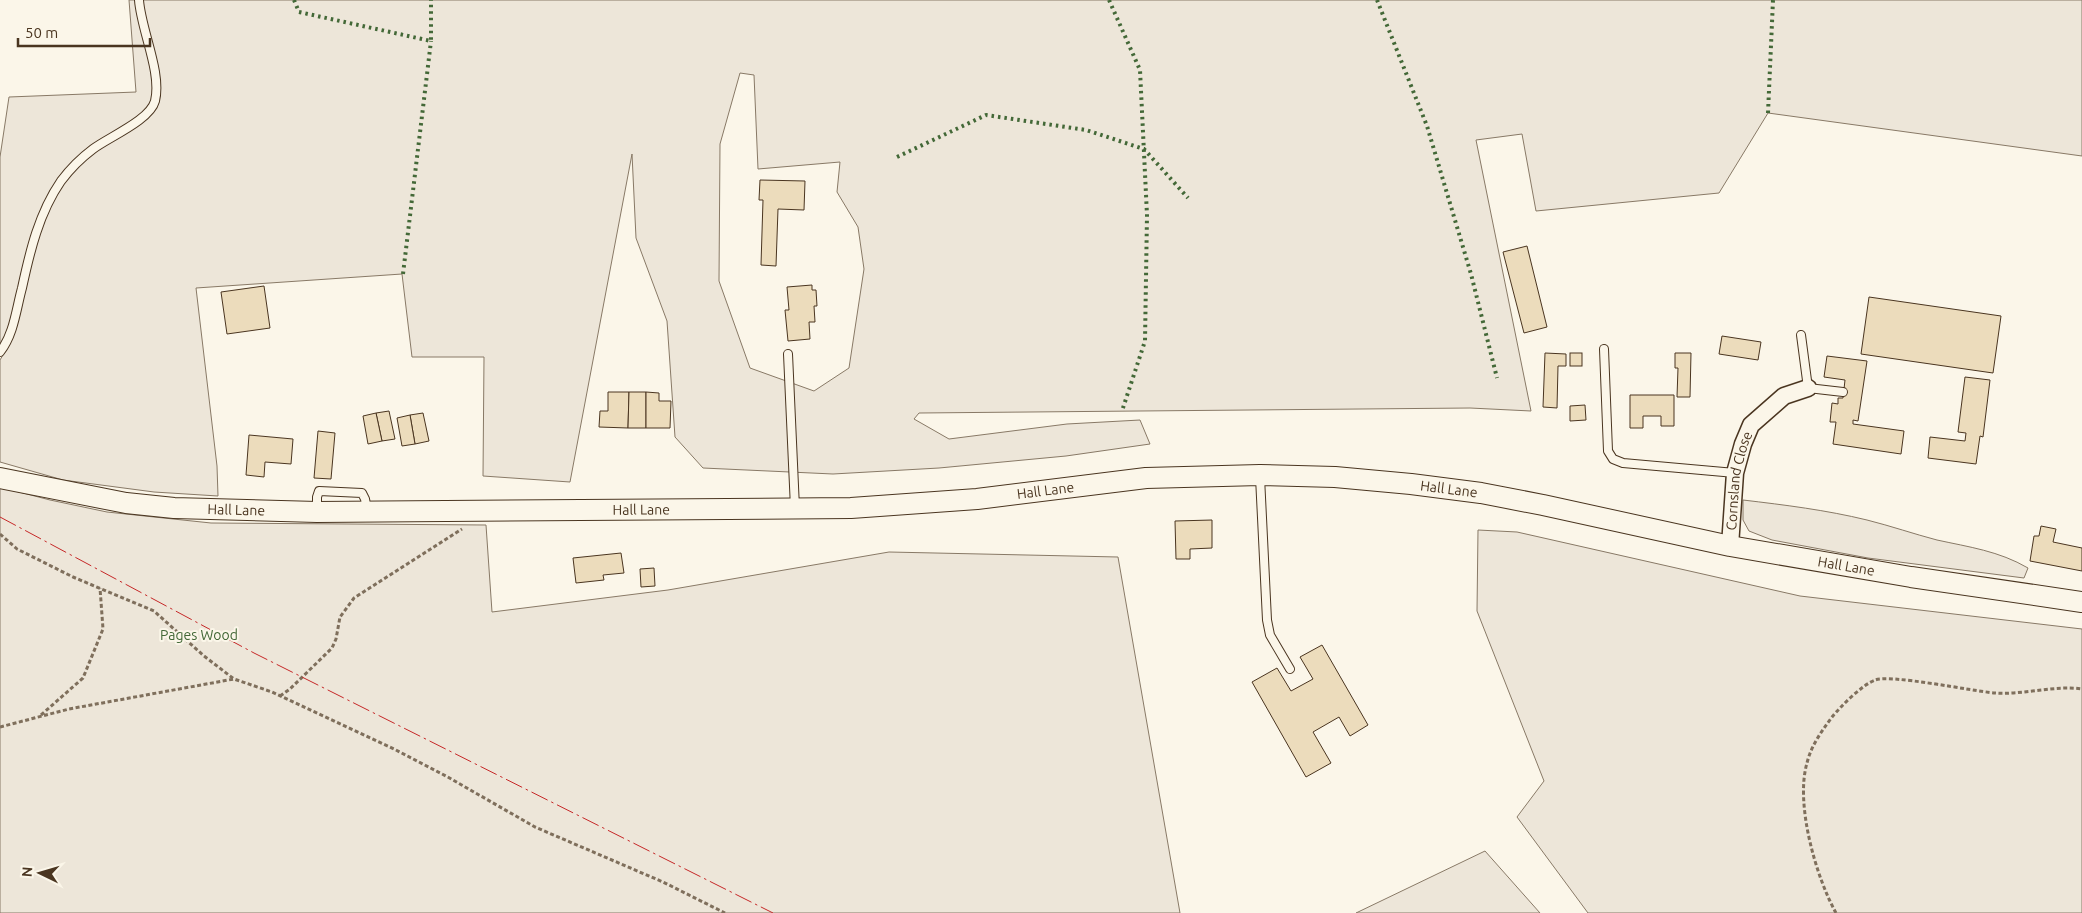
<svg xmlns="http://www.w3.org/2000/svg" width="2082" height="913" font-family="Ubuntu,sans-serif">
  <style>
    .green { fill: #ede6d9; stroke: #887966; fill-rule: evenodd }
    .building { fill: #ecdcbc; stroke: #4a3520 }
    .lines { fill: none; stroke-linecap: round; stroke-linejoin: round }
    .service-casing { stroke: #4a3520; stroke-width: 10 }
    .minor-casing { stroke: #4a3520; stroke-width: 19 }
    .tertiary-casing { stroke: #4a3520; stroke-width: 22 }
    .path { stroke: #7f6f5c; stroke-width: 3; stroke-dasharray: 4 2.5; stroke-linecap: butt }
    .service { stroke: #fbf6e9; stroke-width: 8 }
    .minor { stroke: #fbf6e9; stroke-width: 16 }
    .tertiary { stroke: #fbf6e9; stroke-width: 20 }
    .hedge { stroke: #436837; stroke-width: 4; stroke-dasharray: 2.5 4; stroke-linecap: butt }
    .power { stroke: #c62828; stroke-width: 1; stroke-dasharray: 18 4 2.5 4; stroke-linecap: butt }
    .labels { text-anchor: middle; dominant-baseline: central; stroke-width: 4; stroke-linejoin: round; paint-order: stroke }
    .street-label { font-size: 14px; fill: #4a3520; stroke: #fbf6e9 }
    .park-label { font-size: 14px; fill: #436837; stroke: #fbf6e9 }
  </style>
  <rect width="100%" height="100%" fill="#fbf6e9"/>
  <g class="green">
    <path d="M129 0H2082V156L1768 113 1719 193 1536 211 1522 134 1476 140 1531 411 1470 408 919 413 914 419 949 439 1067 424 1140 420 1150 444 1066 456 939 468 833 474 703 468 675 437 667 321 636 238 632 154 570 482 483 476 484 357H412L402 274 196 288 217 466 218 496 154 492 63 480 0 462V360L3 355 0 354V157L9 97 136 92ZM740 73 754 75 758 169 840 162 837 192 858 227 864 269 849 368 814 391 750 368 719 281 720 144Z"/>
    <path d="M0 487 50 500 107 512 211 523 486 525 492 612 668 590 889 552 1118 557 1180 913H0Z"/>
    <path d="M1743 500C1785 505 1826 510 1867 520 1891 526 1914 534 1937 540 1969 547 1999 551 2028 568L2024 578 1868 558 1772 540 1749 531 1743 520Z"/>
    <path d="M1478 530 1517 532 1800 596 2082 629V913H1588L1517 817 1544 781 1477 611Z"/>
    <path d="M1485 851 1540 913H1356Z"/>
  </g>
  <g class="building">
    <path d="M760 180 805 181 804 210 778 209 776 266 761 265 763 200H759Z"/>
    <path d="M1527 246 1547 327 1524 333 1503 252Z"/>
    <path d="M812 285V290H816L817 306H814L815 322H809L810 339 788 341 785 310H789L787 287Z"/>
    <path d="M264 286 270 328 227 334 221 292Z"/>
    <path d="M1869 297 2001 316 1993 373 1861 354Z"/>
    <path d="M1722 336 1761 342 1758 360 1719 354Z"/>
    <path d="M1545 353 1566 354V366H1558L1557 408 1543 407Z"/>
    <rect x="1570" y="353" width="12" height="13"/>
    <path d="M1675 353H1691L1690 397H1677L1678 368H1675Z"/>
    <path d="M1827 356 1867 361 1858 421 1853 420V424L1904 431 1901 454 1833 444 1836 422H1830L1832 403 1838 404V398H1843L1845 380 1824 377Z"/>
    <path d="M1965 377 1990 380 1983 437 1980 436 1976 464 1928 458 1930 437 1965 441 1966 433 1958 432Z"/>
    <path d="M608 392H629L628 428 599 427 600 411H608Z"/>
    <path d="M629 392H646V428H628Z"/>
    <path d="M646 392 659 393V401H671L670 428H646Z"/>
    <path d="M1630 395H1674V426H1661V416H1643V428H1630Z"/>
    <path d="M1585 405 1586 420 1570 421V406Z"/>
    <path d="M389 411 395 439 382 441 376 413Z"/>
    <path d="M376 413 382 441 368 444 363 416Z"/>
    <path d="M423 413 429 441 415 444 410 415Z"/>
    <path d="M410 415 415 444 402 446 397 418Z"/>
    <path d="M318 431 335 433 331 479 314 478Z"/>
    <path d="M249 435 293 439 291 464 265 462 264 477 246 475Z"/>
    <path d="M1212 520V548L1190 549V559H1176L1175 521Z"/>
    <path d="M2041 526 2056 529 2053 542 2082 548V571L2030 561 2034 536H2039Z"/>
    <path d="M621 553 624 573 603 575 604 580 576 583 573 558Z"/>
    <path d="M654 568 655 586 641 587 640 569Z"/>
    <path d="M1322 645 1368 725 1350 736 1339 717 1313 732 1331 763 1306 777 1252 682 1277 668 1291 691 1313 679 1300 657Z"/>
  </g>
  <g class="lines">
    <g class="service-casing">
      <g id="service">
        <path d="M1801 335 1808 388 1843 392"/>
        <path d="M1604 349 1608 451 1613 459 1623 463 1735 473"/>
        <path d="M0 352C14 334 16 310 22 288 30 251 39 213 61 181 70 169 81 158 93 149 109 137 150 120 155 101 162 72 141 30 139 0"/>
        <path d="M788 354 795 508"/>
        <path d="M1260 477 1267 620 1270 635 1290 669"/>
        <path d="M317 510V497L319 491 362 493 365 499 367 510"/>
      </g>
    </g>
    <g class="minor-casing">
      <g id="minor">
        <path id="s1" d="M1730 546 1735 473 1743 444 1751 425 1784 396 1808 388"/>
      </g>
    </g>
    <g class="tertiary-casing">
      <g id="tertiary">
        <path id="s2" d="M0 478 126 503 174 508 317 512 851 508 977 499 1146 478 1260 475 1335 477 1411 484 1481 493 1543 505 1730 546 1911 577 2082 602"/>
      </g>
    </g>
    <g class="path">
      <path d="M0 534 17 549 73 577 154 611 204 656 234 679"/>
      <path d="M280 696 290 689 332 648 336 639 340 617 354 598 462 529"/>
      <path d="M41 715 83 678 103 629 100 588"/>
      <path d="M0 727 69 709 234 679 272 692 394 749 446 776 535 827 663 882 725 913"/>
      <path d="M1836 913C1816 877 1795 804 1807 763 1811 746 1821 732 1832 717 1841 706 1862 685 1875 680 1890 674 1972 691 1995 693 2024 695 2054 685 2082 689"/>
    </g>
    <use href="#service" class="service"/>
    <use href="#minor" class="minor"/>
    <use href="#tertiary" class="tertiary"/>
    <g class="hedge">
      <path d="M294 0 299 12 431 41V0"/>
      <path d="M1109 0 1140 70 1147 215 1145 341 1122 411"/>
      <path d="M1377 0 1427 126 1471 274 1497 378"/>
      <path d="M1768 113 1773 0"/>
      <path d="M897 157 986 115 1086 130 1144 149 1188 198"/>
      <path d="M403 274 431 41"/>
    </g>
    <path class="power" d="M0 517 254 653 773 913"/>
  </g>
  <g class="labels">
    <g class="street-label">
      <text stroke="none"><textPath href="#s1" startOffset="66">Cornsland Close</textPath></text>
      <text stroke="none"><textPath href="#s2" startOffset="1454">Hall Lane</textPath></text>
      <text stroke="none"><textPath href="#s2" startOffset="1049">Hall Lane</textPath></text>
      <text stroke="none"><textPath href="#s2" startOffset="644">Hall Lane</textPath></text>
      <text stroke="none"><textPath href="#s2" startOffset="239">Hall Lane</textPath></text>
      <text stroke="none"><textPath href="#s2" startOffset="1859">Hall Lane</textPath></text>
    </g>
    <g class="park-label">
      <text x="199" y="635">Pages Wood</text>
    </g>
  </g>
  <g transform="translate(40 873) rotate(275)" stroke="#fbf6e9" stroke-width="4" paint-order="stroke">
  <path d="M0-4L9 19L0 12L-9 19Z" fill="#4a3520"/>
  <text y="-8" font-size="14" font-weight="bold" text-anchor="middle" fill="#4a3520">N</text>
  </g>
  <path d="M18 38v8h132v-8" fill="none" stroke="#4a3520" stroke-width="2.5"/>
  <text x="25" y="38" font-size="15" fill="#4a3520" stroke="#fbf6e9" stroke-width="4" paint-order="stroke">50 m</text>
</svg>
